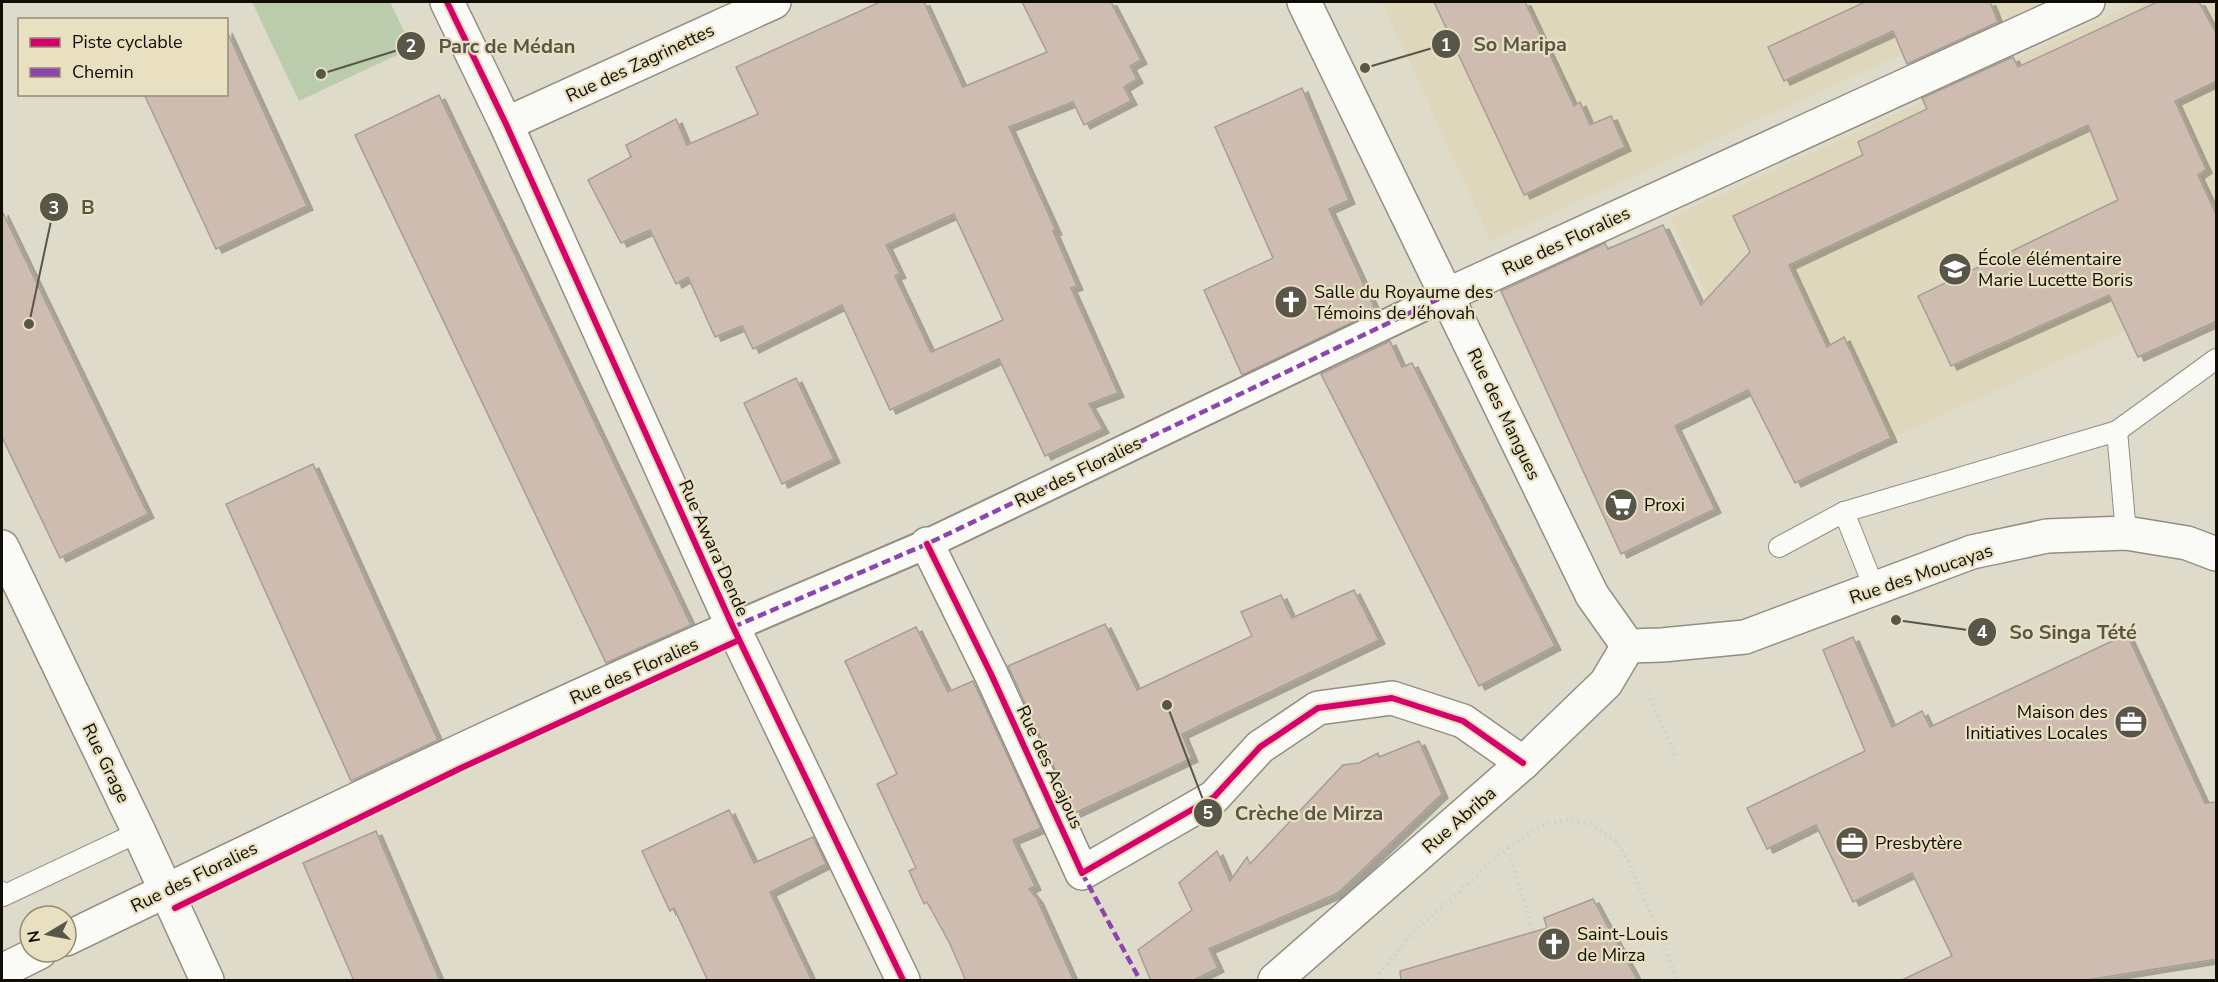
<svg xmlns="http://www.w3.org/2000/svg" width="2218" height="982" font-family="'Nunito Sans',sans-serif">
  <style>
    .built { fill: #ded7bb }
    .green { fill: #bbccac }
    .building { fill: #cfbcb1; stroke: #a69e96; stroke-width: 1.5; fill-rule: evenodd; filter: url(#shadow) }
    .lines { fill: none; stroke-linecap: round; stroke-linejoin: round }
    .service-casing { stroke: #928f82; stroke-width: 22 }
    .pedestrian-casing { stroke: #928f82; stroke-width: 32 }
    .minor-casing { stroke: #928f82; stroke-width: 36 }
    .tertiary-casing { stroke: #928f82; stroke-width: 36 }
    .path { stroke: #d0cfca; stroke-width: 4; stroke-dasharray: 1.5 4.5; stroke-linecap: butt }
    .service { stroke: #fafaf7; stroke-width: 20 }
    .pedestrian { stroke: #fafaf7; stroke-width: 28 }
    .minor { stroke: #fafaf7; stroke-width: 33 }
    .tertiary { stroke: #fafaf7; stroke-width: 33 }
    .quiet { stroke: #8e44ad; stroke-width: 4.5; stroke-dasharray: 9 4.5; stroke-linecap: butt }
    .cycleway-casing { stroke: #e8e0c1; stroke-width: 10 }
    .cycleway { stroke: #d6006c; stroke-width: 6 }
    .labels { text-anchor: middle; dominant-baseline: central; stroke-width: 4.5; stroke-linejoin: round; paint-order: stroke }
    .street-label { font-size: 18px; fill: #100d04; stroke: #e8e0c1 }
    .poi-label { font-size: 18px; fill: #100d04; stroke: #e8e0c1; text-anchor: start }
    .leader { fill: none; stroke: #585549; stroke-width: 2 }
    .callout-dot { fill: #585549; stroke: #e8e0c1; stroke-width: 2 }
    .mark-label { font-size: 18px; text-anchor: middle; font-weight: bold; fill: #fff }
    .callout-label { font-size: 20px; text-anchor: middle; font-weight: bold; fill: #585549; stroke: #e8e0c1; stroke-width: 4.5; stroke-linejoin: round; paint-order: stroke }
  </style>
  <defs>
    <filter id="shadow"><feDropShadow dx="6" dy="4" stdDeviation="0" flood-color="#0004"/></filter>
  </defs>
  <rect width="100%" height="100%" fill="#dfdbca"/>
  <g class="built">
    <path d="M1382 2H2032L2038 12 1915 69 1903 54 1491 241Z"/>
    <path d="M2139 2H2216V321L2138 357 2125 331 1795 483 1670 218Z"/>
  </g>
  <path class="green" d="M252 2H390L412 48 299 101Z"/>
  <g class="building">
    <path d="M880 2H924L963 87 1047 52 1022 2H1111L1141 60 1130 66 1137 79 1124 87 1131 101 1084 125 1073 102 1009 127 1056 231H1053L1077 286 1071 288 1118 393 1089 404 1103 429 1045 456 999 359 890 410 842 305 753 349 742 326 715 337 688 277 676 284 650 230 621 243 588 180 631 157 626 145 676 119 687 145 758 114 736 67ZM954 214 1003 320 931 352 895 276 900 274 886 245Z"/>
    <path d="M1434 2H1525L1574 106 1580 102 1590 125 1611 116 1625 147 1524 195Z"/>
    <path d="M1865 2H1990L1998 22 1907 64 1893 31 1784 81 1768 47Z"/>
    <path d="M2157 2H2199L2217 35V81L2175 101 2206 169 2198 175 2217 216V321L2138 357 2109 295 1951 366 1918 296 2118 200 2088 125 1789 265 1827 347 1844 337 1891 438 1795 483 1748 390 1675 426 1715 509 1621 554 1501 291 1605 243 1608 249 1663 225 1701 305 1750 252 1733 216 1863 155 1858 142 1927 109 1922 98 2013 57 2018 67Z"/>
    <path d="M226 29 307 206 216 249 144 94H226Z"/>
    <path d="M1302 88 1349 200 1329 209 1376 311 1242 375 1204 290 1273 258 1215 127Z"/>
    <path d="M439 95 691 625 606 663 355 135Z"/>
    <path d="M2 211 148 514 60 558 2 437Z"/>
    <path d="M1390 341 1402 367 1412 363 1555 646 1479 686 1321 374Z"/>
    <path d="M796 378 834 459 782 484 744 403Z"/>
    <path d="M313 464 438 740 351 781 226 504Z"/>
    <path d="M1354 590 1379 640 1182 734 1192 758 1075 813 1008 666 1105 624 1137 690 1252 636 1241 612 1281 595 1292 618Z"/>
    <path d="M916 627 948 692 973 681 1041 828 1013 840 1035 886 1029 889 1037 899 1074 981H966L950 944 927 902 924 904 909 871 916 868 877 784 897 774 845 661Z"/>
    <path d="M2127 634 2205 803 2217 802V959L2081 981H1900L1952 956 1912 873 1853 902 1816 825 1767 849 1747 808 1865 751 1823 650 1853 637 1892 727 1922 711 1930 727Z"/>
    <path d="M1419 741 1442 794 1338 893 1209 949 1218 968 1192 981H1151L1138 950 1192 910 1179 883 1217 851 1230 881 1247 857 1250 864 1343 765 1359 763 1378 753 1379 757Z"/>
    <path d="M729 810 754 863 813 837 826 864 770 892 812 981H708L674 908 670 911 642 851Z"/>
    <path d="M376 831 440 981H354L303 863Z"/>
    <path d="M1593 899 1638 981H1401L1400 971 1547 928 1544 918Z"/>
  </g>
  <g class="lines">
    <g class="service-casing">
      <g id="service">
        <path d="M2117 431 2216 359"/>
        <path d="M1844 512 2117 431 2126 533"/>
        <path d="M1779 547 1844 512 1875 590"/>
        <path d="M2 892 3 896 139 832"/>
      </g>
    </g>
    <g class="pedestrian-casing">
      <path id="pedestrian" d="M733 627 927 544 1447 295"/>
    </g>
    <g class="minor-casing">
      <g id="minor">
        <path d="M447 2 506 124 733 627 903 980"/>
        <path d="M506 124 774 2"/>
        <path d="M1447 295 2088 2"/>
        <path d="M927 544 991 674 1082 873 1214 797 1260 747 1318 708 1392 698 1463 721 1523 763"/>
        <path d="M2 547 139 832 207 980"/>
        <path d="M66 939C287 832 508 726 733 627"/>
        <path d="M2 971 40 952"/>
        <path d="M1275 980 1523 763 1606 683 1628 646"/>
      </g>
    </g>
    <g class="tertiary-casing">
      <path id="tertiary" d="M1304 2 1592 595 1628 646 1662 645 1745 637 1972 552 2047 536 2126 533 2187 543 2216 554"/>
    </g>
    <g class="path">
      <path d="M1648 693 1676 758"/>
      <path d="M1508 848 1533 932"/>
      <path d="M1379 980 1380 973 1413 933 1508 848 1542 825 1568 820 1592 825 1615 841 1627 857 1678 980"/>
    </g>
    <use href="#service" class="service"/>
    <use href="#pedestrian" class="pedestrian"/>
    <use href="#minor" class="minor"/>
    <use href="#tertiary" class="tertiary"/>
    <g class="quiet">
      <path d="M733 627 927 544 1447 295"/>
      <path d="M1082 873 1140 980"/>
    </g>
    <g class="cycleway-casing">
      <g id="cycleway">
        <path d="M447 2 506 124 733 627 903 980"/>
        <path d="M927 544 991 674 1082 873 1214 797 1260 747 1318 708 1392 698 1463 721 1523 763"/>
        <path d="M175 908 461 768 739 640"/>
      </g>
    </g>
    <use href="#cycleway" class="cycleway"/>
  </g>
  <defs>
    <g id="school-disc" transform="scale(1.725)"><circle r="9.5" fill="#585549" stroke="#e8e0c1"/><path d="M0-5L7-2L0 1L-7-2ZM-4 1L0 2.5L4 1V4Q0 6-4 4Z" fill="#fff"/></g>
    <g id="church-disc" transform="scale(1.725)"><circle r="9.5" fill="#585549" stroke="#e8e0c1"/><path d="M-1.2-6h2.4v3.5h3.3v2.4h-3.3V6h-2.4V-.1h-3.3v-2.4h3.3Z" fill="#fff"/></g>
    <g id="supermarket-disc" transform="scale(1.725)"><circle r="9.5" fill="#585549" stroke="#e8e0c1"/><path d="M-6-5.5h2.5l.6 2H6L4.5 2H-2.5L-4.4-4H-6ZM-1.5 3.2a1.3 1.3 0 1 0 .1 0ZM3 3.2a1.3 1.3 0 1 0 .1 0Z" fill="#fff"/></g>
    <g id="office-disc" transform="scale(1.725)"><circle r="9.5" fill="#585549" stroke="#e8e0c1"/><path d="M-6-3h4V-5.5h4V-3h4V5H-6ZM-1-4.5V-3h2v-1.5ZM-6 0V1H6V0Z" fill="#fff"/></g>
  </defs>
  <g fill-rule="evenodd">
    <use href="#school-disc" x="1955" y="269"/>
    <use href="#church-disc" x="1291" y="302"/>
    <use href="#supermarket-disc" x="1621" y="505"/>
    <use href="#office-disc" x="2131" y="722"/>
    <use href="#office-disc" x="1852" y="843"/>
    <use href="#church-disc" x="1554" y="944"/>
  </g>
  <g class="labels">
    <g class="street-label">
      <text transform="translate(640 63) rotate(-25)">Rue des Zagrinettes</text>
      <text transform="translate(1566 241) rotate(-25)">Rue des Floralies</text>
      <text transform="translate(1504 414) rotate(64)">Rue des Mangues</text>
      <text transform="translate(1078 472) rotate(-26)">Rue des Floralies</text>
      <text transform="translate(714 548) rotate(66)">Rue Awara Dende</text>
      <text transform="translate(1921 574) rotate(-19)">Rue des Moucayas</text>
      <text transform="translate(634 671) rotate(-24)">Rue des Floralies</text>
      <text transform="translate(106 763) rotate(64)">Rue Grage</text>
      <text transform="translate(1050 767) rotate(65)">Rue des Acajous</text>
      <text transform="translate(1459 820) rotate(-41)">Rue Abriba</text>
      <text transform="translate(194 877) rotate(-26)">Rue des Floralies</text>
    </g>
    <g class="poi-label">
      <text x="1978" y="259">École élémentaire<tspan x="1978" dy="21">Marie Lucette Boris</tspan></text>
      <text x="1314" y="292">Salle du Royaume des<tspan x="1314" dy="21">Témoins de Jéhovah</tspan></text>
      <text x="1644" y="505">Proxi</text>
      <text x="2108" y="712" text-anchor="end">Maison des<tspan x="2108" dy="21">Initiatives Locales</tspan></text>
      <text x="1875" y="843">Presbytère</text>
      <text x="1577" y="934">Saint-Louis<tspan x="1577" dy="21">de Mirza</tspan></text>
    </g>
  </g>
  <path class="leader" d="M1365 68L1446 44M321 74L411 46M29 324L54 207M1896 620L1982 632M1167 705L1208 813"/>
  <g class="callout-dot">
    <circle cx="1365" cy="68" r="6"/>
    <circle cx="321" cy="74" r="6"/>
    <circle cx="29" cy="324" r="6"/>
    <circle cx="1896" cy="620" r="6"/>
    <circle cx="1167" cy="705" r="6"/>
    <circle cx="1446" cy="44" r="15"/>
    <circle cx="411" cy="46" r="15"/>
    <circle cx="54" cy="207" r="15"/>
    <circle cx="1982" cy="632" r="15"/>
    <circle cx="1208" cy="813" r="15"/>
  </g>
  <g class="mark-label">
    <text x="1446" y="51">1</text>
    <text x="411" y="52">2</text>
    <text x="54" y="214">3</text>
    <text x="1982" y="638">4</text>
    <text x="1208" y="819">5</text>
  </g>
  <g class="callout-label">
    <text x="1520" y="51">So Maripa</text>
    <text x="507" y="53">Parc de Médan</text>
    <text x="88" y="214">B</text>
    <text x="2073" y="639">So Singa Tété</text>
    <text x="1309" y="820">Crèche de Mirza</text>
  </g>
  <rect width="2218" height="982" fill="none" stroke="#100d04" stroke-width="6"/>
  <rect x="18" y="18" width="210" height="78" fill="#e8e0c1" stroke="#928c75" stroke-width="1.5"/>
  <rect x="30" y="38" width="30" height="9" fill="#d6006c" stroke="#928c75" stroke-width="1.5"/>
  <text x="72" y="48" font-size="18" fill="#100d04">Piste cyclable</text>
  <rect x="30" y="68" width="30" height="9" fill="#8e44ad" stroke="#928c75" stroke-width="1.5"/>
  <text x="72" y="78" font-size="18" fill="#100d04">Chemin</text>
  <g transform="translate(48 934) rotate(260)"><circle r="28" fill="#e8e0c1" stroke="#928c75" stroke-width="1.5"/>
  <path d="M0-4.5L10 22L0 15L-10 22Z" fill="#585549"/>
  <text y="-9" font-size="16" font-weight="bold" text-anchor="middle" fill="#100d04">N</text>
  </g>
</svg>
